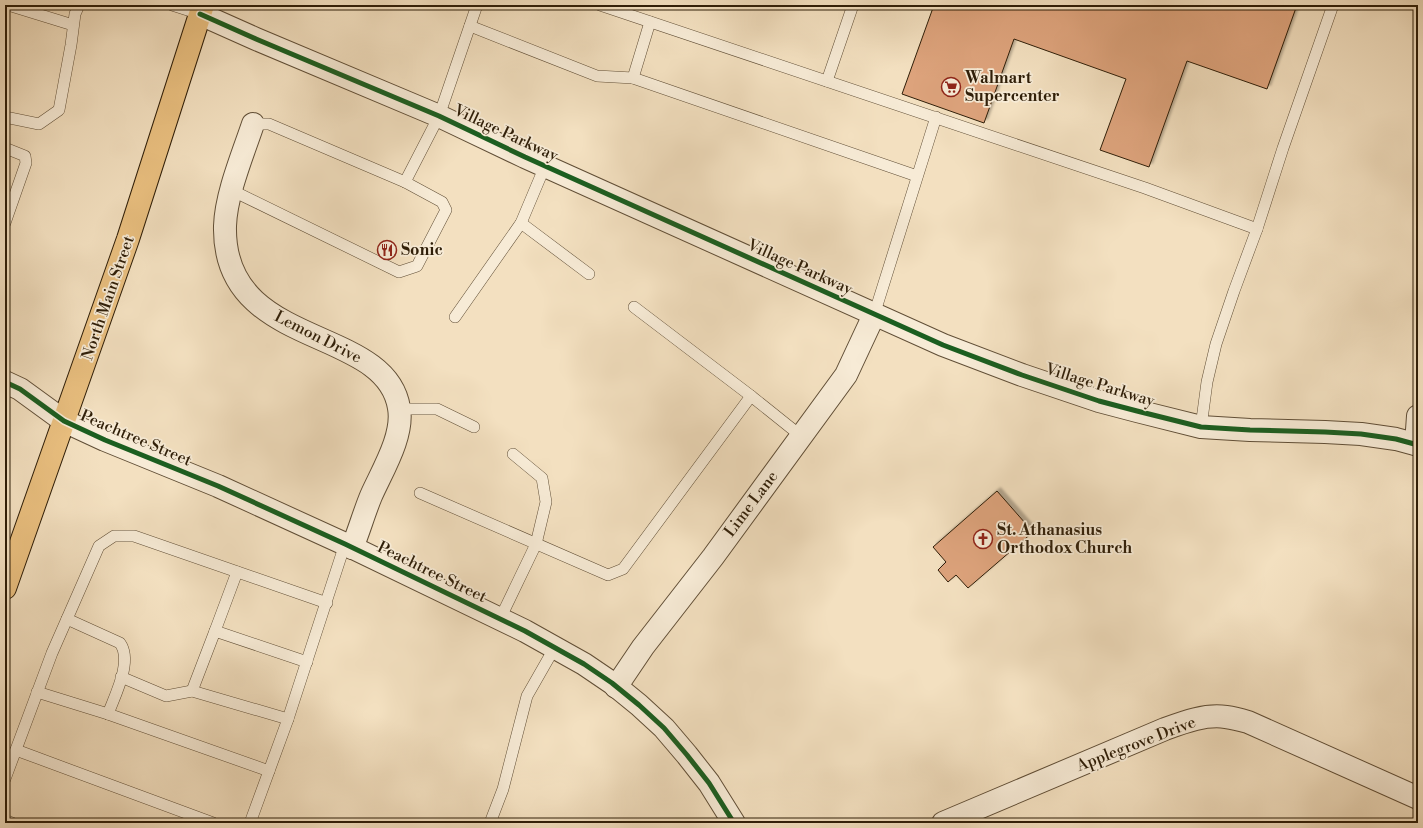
<svg xmlns="http://www.w3.org/2000/svg" width="1423" height="828" font-family="'Libre Bodoni',serif">
  <style>
    .building { fill: #dda37b; stroke: #2f1e08; filter: url(#shadow) }
    .lines { fill: none; stroke-linecap: round; stroke-linejoin: round }
    .service-casing { stroke: #604e36; stroke-width: 12 }
    .minor-casing { stroke: #604e36; stroke-width: 24 }
    .primary-casing { stroke: #2f1e08; stroke-width: 24 }
    .service { stroke: #f7ebd6; stroke-width: 11 }
    .minor { stroke: #f7ebd6; stroke-width: 22 }
    .primary { stroke: #eac080; stroke-width: 22 }
    .cycleway-casing { stroke: #f7ebd6; stroke-width: 8 }
    .cycleway { stroke: #1b5e20; stroke-width: 5 }
    .labels { text-anchor: middle; dominant-baseline: central; stroke-width: 3.5; stroke-linejoin: round; paint-order: stroke }
    .poi-label { font-size: 16px; font-weight: bold; fill: #2f1e08; stroke: #f7ebd6; text-anchor: start }
    .street-label { font-size: 16px; fill: #2f1e08; stroke: #f7ebd6 }
  </style>
  <defs>
    <filter id="shadow"><feDropShadow dx="3.5" dy="-3.5" stdDeviation="1" flood-color="#0004"/></filter>
  </defs>
  <rect width="100%" height="100%" fill="#f3e0c0"/>
  <filter id="stains"><feTurbulence type="fractalNoise" baseFrequency=".005" numOctaves="4"/><feColorMatrix values="0 0 0 0 .2 0 0 0 0 .09 0 0 0 0 .02 0 0 0 .5 -.17"/></filter>
  <radialGradient id="worn" r=".72"><stop offset=".6" stop-color="#630" stop-opacity="0"/><stop offset="1" stop-color="#630" stop-opacity=".3"/></radialGradient>
  <g class="building">
    <path d="M934 5H1297L1267 89 1187 61 1149 167 1100 150 1126 79 1014 39 984 123 902 94Z"/>
    <path d="M997 491 1033 532 968 588 956 575 948 582 938 570 946 562 933 547Z"/>
  </g>
  <g class="lines">
    <g class="service-casing">
      <g id="service">
        <path d="M8 5 73 25"/>
        <path d="M172 5 200 14"/>
        <path d="M600 5 1145 188 1257 229"/>
        <path d="M650 22 633 78 917 176"/>
        <path d="M470 26 597 76 633 78"/>
        <path d="M827 81 853 5"/>
        <path d="M5 117 39 124 59 110 71 45 75 14 79 5"/>
        <path d="M253 124H269L405 182 439 116 477 5"/>
        <path d="M5 148 25 156 26 163 5 223"/>
        <path d="M231 190 399 272 417 266 446 210 442 202 405 182"/>
        <path d="M521 223 589 274"/>
        <path d="M634 307 751 396"/>
        <path d="M874 315 936 117"/>
        <path d="M455 317 521 223 545 166"/>
        <path d="M400 409H437L474 427"/>
        <path d="M1201 427 1207 382 1216 344 1234 291 1257 229 1283 148 1333 5"/>
        <path d="M420 493 608 575 623 569 751 396 801 436"/>
        <path d="M67 619 120 643C133 661 115 695 108 714"/>
        <path d="M500 619 536 544 546 502 542 478 513 454"/>
        <path d="M215 631 237 572"/>
        <path d="M121 677 166 696 192 691 288 719"/>
        <path d="M192 691 215 631 307 662"/>
        <path d="M37 692 108 714 269 771"/>
        <path d="M16 750 213 823"/>
        <path d="M5 779 52 653 99 546 114 536H134L327 603"/>
        <path d="M5 820 12 823"/>
        <path d="M250 823 288 719 345 544"/>
        <path d="M490 823 503 789 527 696 555 647"/>
      </g>
    </g>
    <g class="minor-casing">
      <g id="minor">
        <path d="M200 14 256 39 439 116 525 157 943 345 1022 375 1099 401 1137 411 1201 427 1250 430 1325 432 1361 434 1396 439 1418 445"/>
        <path d="M253 124C243 154 226 194 225 226 222 351 386 324 399 408 404 436 382 471 371 496 364 513 359 531 352 548"/>
        <path d="M5 382 20 389 64 421 105 440 218 486 345 544 525 631 584 664 612 683 639 705 664 728 687 755 709 783 734 823"/>
        <path d="M1416 444 1418 416"/>
        <path d="M616 687 643 647 713 557 846 375 874 315"/>
        <path d="M943 823 1165 729C1184 722 1205 714 1226 717 1233 718 1241 720 1248 722L1418 798"/>
      </g>
    </g>
    <g class="primary-casing">
      <path id="primary" d="M5 588 128 239 203 5"/>
    </g>
    <use href="#service" class="service"/>
    <use href="#minor" class="minor"/>
    <use href="#primary" class="primary"/>
    <g class="cycleway-casing">
      <g id="cycleway">
        <path d="M200 14 256 39 439 116 525 157 943 345 1022 375 1099 401 1137 411 1201 427 1250 430 1325 432 1361 434 1396 439 1418 445"/>
        <path d="M5 382 20 389 64 421 105 440 218 486 345 544 525 631 584 664 612 683 639 705 664 728 687 755 709 783 734 823"/>
      </g>
    </g>
    <use href="#cycleway" class="cycleway"/>
  </g>
  <defs>
    <g id="supermarket-ring" transform="scale(1)"><circle r="9.5" fill="#f7ebd6" stroke="#8f2418" stroke-width="1.5"/><path d="M-6-5.5h2.5l.6 2H6L4.5 2H-2.5L-4.4-4H-6ZM-1.5 3.2a1.3 1.3 0 1 0 .1 0ZM3 3.2a1.3 1.3 0 1 0 .1 0Z" fill="#8f2418"/></g>
    <g id="restaurant-ring" transform="scale(1)"><circle r="9.5" fill="#f7ebd6" stroke="#8f2418" stroke-width="1.5"/><path d="M-5-6h1v4h1v-4h1v4h1v-4h1v5L-1.5 .5V6h-2V.5L-5-1ZM5-6V6H3V1.5H1.5Q1.5-4 5-6Z" fill="#8f2418"/></g>
    <g id="church-ring" transform="scale(1)"><circle r="9.5" fill="#f7ebd6" stroke="#8f2418" stroke-width="1.5"/><path d="M-1.2-6h2.4v3.5h3.3v2.4h-3.3V6h-2.4V-.1h-3.3v-2.4h3.3Z" fill="#8f2418"/></g>
  </defs>
  <g fill-rule="evenodd">
    <use href="#supermarket-ring" x="951" y="87"/>
    <use href="#restaurant-ring" x="387" y="250"/>
    <use href="#church-ring" x="983" y="539"/>
  </g>
  <g class="labels">
    <g class="poi-label">
      <text x="965" y="78">Walmart<tspan x="965" dy="18">Supercenter</tspan></text>
      <text x="401" y="250">Sonic</text>
      <text x="997" y="530">St. Athanasius<tspan x="997" dy="18">Orthodox Church</tspan></text>
    </g>
    <g class="street-label">
      <text transform="translate(506 133) rotate(25)">Village Parkway</text>
      <text transform="translate(800 267) rotate(24)">Village Parkway</text>
      <text transform="translate(108 298) rotate(-71)">North Main Street</text>
      <text transform="translate(318 337) rotate(27)">Lemon Drive</text>
      <text transform="translate(1100 385) rotate(17)">Village Parkway</text>
      <text transform="translate(136 438) rotate(23)">Peachtree Street</text>
      <text transform="translate(751 504) rotate(-53)">Lime Lane</text>
      <text transform="translate(432 572) rotate(26)">Peachtree Street</text>
      <text transform="translate(1136 744) rotate(-21)">Applegrove Drive</text>
    </g>
  </g>
  <rect width="1423" height="828" fill="none" stroke="#f3e0c0" stroke-width="20"/>
  <rect x="6" y="6" width="1411" height="816" fill="none" stroke="#2f1e08" stroke-width="2"/>
  <rect x="10" y="10" width="1403" height="808" fill="none" stroke="#2f1e08"/>
  <rect width="100%" height="100%" filter="url(#stains)"/>
  <rect width="100%" height="100%" fill="url(#worn)"/>
</svg>
